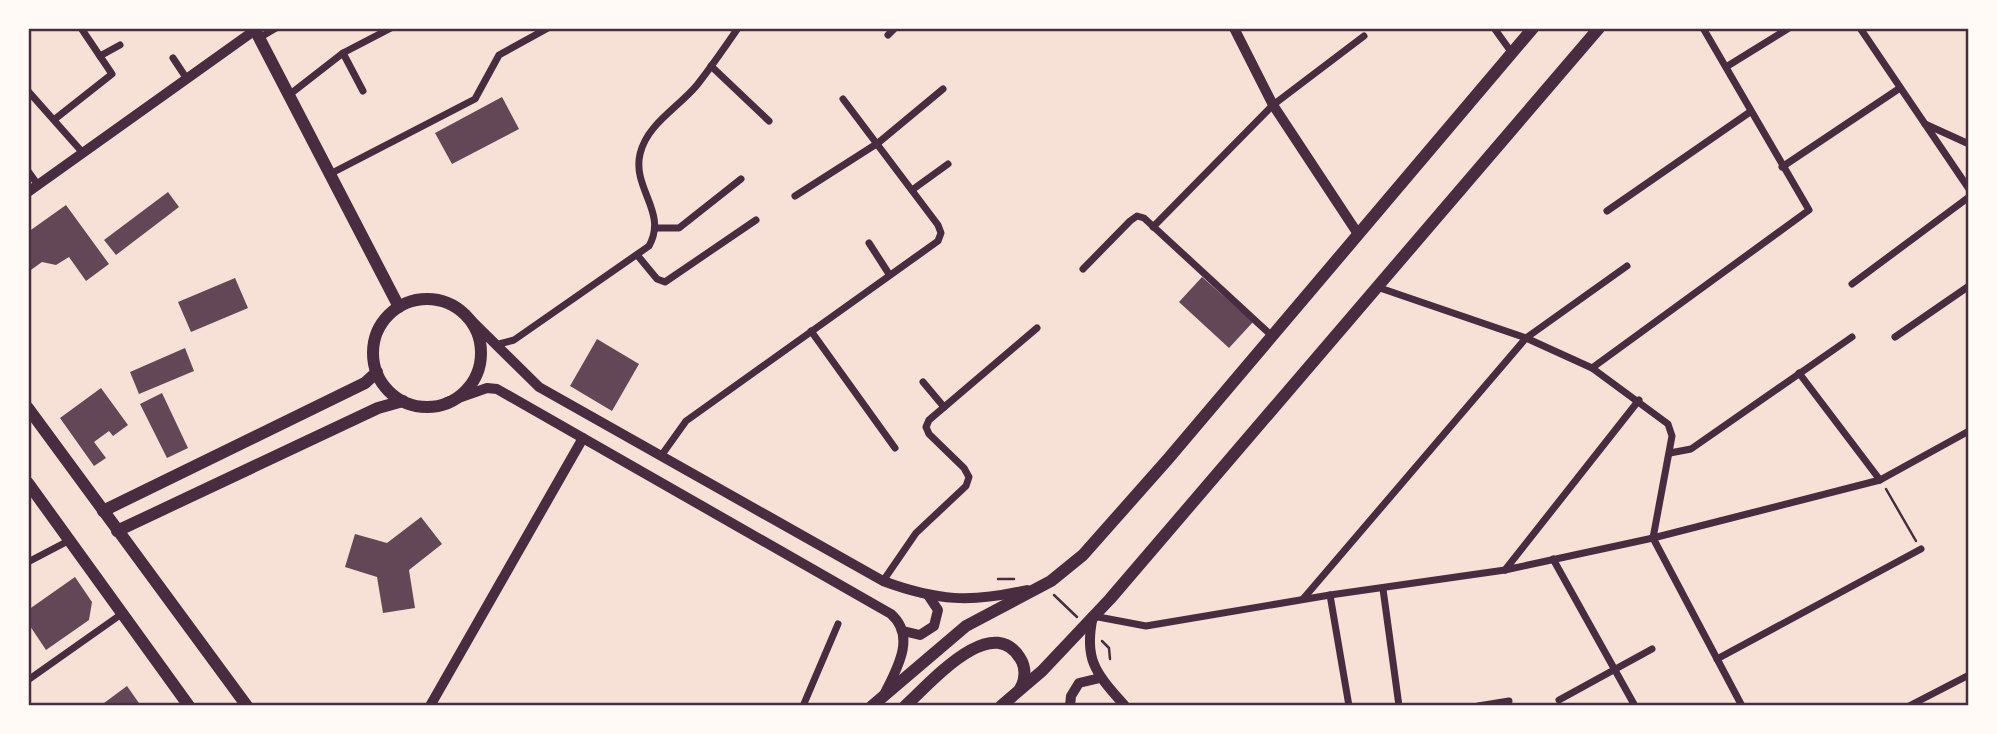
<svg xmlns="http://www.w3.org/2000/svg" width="1997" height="734" font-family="Ubuntu,sans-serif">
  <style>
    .building { fill: #644757 }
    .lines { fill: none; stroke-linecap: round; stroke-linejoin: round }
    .path { stroke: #4a2c40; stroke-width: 2.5 }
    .minor { stroke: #4a2c40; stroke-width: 7 }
    .tertiary { stroke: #4a2c40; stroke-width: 10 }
    .secondary { stroke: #4a2c40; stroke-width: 10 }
    .primary { stroke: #4a2c40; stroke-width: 12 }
    .trunk { stroke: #4a2c40; stroke-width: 12 }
    .neatline { fill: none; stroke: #4a2c40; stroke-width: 2.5 }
  </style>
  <rect width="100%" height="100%" fill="#f7e1d7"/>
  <g class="building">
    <path d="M502 97 519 129 452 164 435 133Z"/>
    <path d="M168 192 179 207 116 255 104 240Z"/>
    <path d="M66 205 109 264 86 281 69 257 56 265 42 262 28 272V232Z"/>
    <path d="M1202 277 1253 322 1229 348 1179 302Z"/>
    <path d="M235 278 248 308 191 332 178 302Z"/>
    <path d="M597 339 639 364 612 411 570 386Z"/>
    <path d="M185 348 194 371 139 394 130 372Z"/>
    <path d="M101 388 128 425 113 436 109 431 94 442 106 458 94 466 60 418Z"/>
    <path d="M162 393 188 448 167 458 140 404Z"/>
    <path d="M421 517 442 544 409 570 415 608 383 613 377 577 345 567 355 534 387 543Z"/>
    <path d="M75 577 92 602 89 620 46 650 28 623V610Z"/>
    <path d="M127 686 141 706H100Z"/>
  </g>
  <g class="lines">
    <g class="path">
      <path d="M1886 489 1916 541"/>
      <path d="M998 579H1014"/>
      <path d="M1054 595 1077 617"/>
      <path d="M1102 641 1109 648 1110 659"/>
    </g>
    <g class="minor">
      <path d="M1494 28 1512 53"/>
      <path d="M1860 28 1969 189"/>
      <path d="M888 35 895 28"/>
      <path d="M259 38 276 28"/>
      <path d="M343 53 363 91"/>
      <path d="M100 56 120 45"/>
      <path d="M173 58 187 79"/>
      <path d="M711 66 769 121"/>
      <path d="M1726 67 1789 28"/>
      <path d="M28 91 83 153"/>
      <path d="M289 95 343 53 391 28"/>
      <path d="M55 119 112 74 81 28"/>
      <path d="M1925 124 1969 144"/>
      <path d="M1782 167 1900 88"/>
      <path d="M28 171 38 185"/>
      <path d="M330 174 475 99 499 55 548 28"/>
      <path d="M912 190 948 164"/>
      <path d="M795 196 878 143 943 89"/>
      <path d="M1607 211 1750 112"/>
      <path d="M1153 227 1273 105 1364 36"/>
      <path d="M656 228H679L741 179"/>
      <path d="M869 243 889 274"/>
      <path d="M638 256 657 279 665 282 756 220"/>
      <path d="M1083 269 1130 221 1137 216 1144 218 1272 336"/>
      <path d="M1852 284 1969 197"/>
      <path d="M1377 287 1526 338 1592 368 1668 424 1672 436 1653 538 1742 706"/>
      <path d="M811 331 895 448"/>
      <path d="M1895 337 1969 286"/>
      <path d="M495 345 514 340 649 246C668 212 632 189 640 154 647 124 678 108 697 85 712 66 725 47 738 28"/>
      <path d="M1592 368 1809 210 1703 28"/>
      <path d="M1799 373 1880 480"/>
      <path d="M923 382 944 407"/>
      <path d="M1670 453 1691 449 1852 337"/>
      <path d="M661 456 686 421 938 241 941 233 938 225 843 99"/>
      <path d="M1553 559 1635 706"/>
      <path d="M28 562 70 540"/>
      <path d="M1505 570 1639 400"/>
      <path d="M883 581 916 533 966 486 969 477 964 468 929 434 926 427 929 420 1037 328"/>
      <path d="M1383 589 1399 706"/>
      <path d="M1330 595 1349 706"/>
      <path d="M1303 599 1526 338 1627 266"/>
      <path d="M1093 616 1146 626 1330 595 1505 570 1653 538 1880 480 1969 431"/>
      <path d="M1717 659 1921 549"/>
      <path d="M28 680 123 613"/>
      <path d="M1559 700 1652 649"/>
      <path d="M803 706 838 624"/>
      <path d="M1478 706 1509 701"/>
      <path d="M1909 706 1969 675"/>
    </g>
    <path class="tertiary" d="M1234 28 1273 105 1358 234"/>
    <g class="secondary">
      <path d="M28 192 255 30"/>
      <path d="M470 319 539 387 883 581C937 601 971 603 1027 590"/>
      <path d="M447 402 487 388 497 389 891 614C917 637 896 670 884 695"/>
      <path d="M1093 616C1083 661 1097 674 1125 706"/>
      <path d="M903 631 920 635 934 626 938 610 928 595"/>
      <path d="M430 706 583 438"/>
      <path d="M1070 706 1071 696 1079 683 1100 678"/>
    </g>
    <g class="primary">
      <path d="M254 28 399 307"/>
      <circle cx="427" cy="353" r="54"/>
      <path d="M28 408 247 706"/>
      <path d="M28 483 189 706"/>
      <path d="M103 511 365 383 377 372"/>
      <path d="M117 531 378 408 403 401"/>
    </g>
    <g class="trunk">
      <path d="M872 706 966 626 1051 581 1083 555 1168 459 1533 28"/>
      <path d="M905 706C929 685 991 611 1020 658 1026 667 1026 679 1020 689"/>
      <path d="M1001 706 1042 671 1110 599 1599 28"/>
    </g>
  </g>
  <rect width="1997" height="734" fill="none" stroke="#fffaf5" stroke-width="60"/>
  <rect x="30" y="30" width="1937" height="674" class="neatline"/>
</svg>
